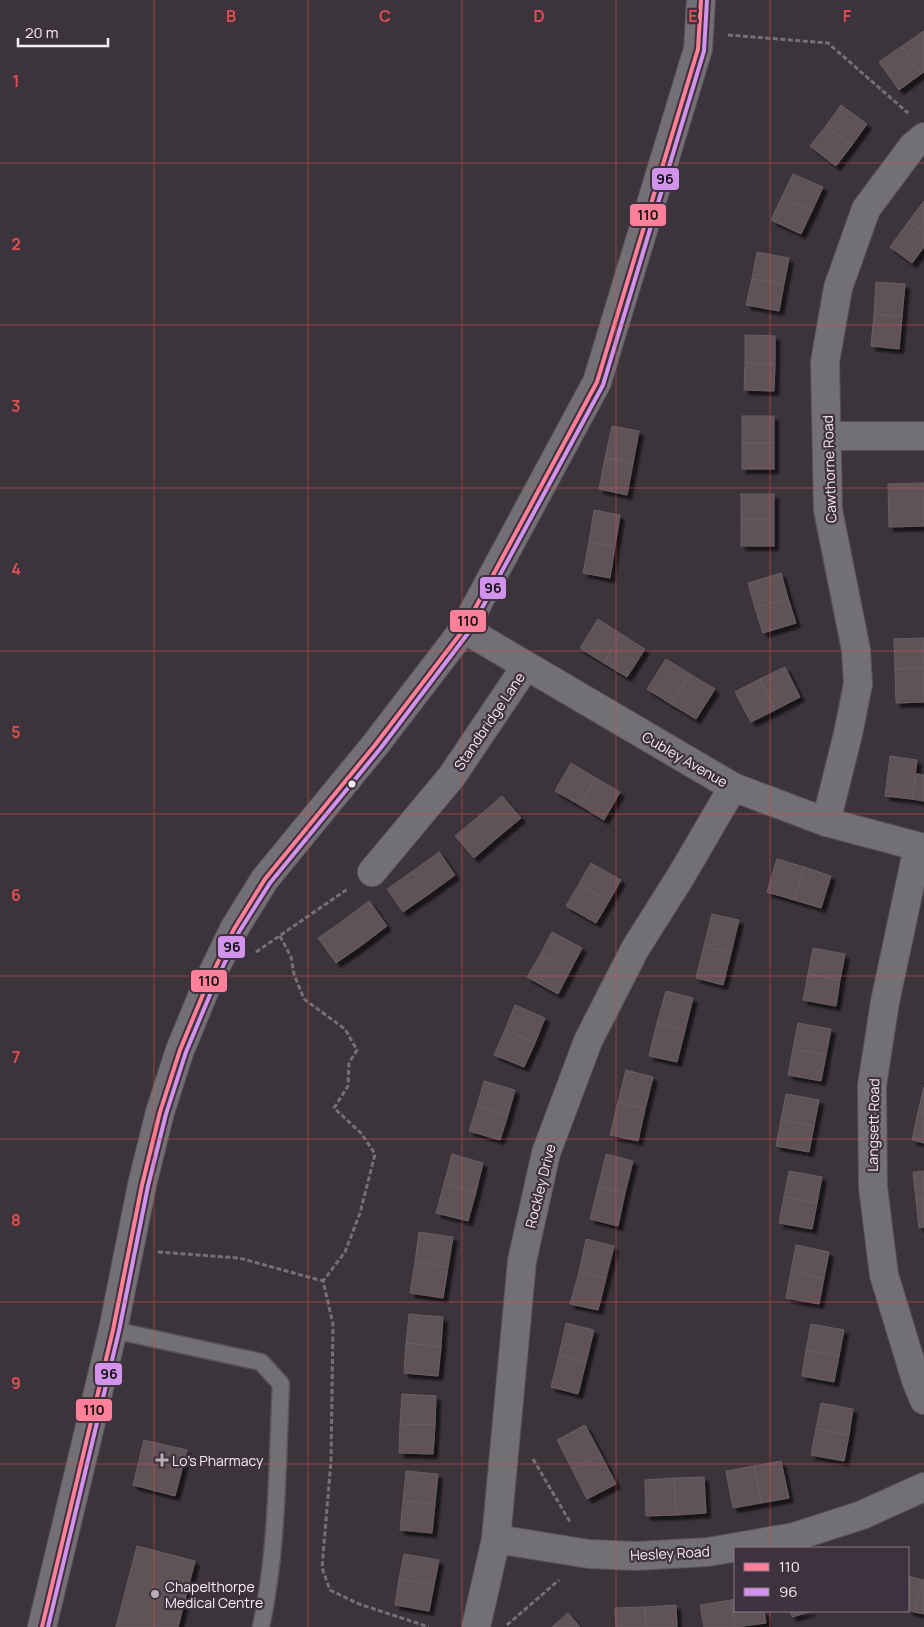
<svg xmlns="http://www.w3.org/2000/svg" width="924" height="1627" font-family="Manrope,sans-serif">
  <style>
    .building { fill: #605258; stroke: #675f63; filter: url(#shadow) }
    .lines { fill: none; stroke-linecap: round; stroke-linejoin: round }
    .service-casing { stroke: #595358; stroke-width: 19 }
    .minor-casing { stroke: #595358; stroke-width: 30 }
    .tertiary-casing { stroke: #595358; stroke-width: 30 }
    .path { stroke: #747075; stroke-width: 3; stroke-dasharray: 5 2.5; stroke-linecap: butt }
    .service { stroke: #727074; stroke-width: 16 }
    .minor { stroke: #727074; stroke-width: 28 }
    .tertiary { stroke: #727074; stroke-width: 28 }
    .bus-1-casing { stroke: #40313e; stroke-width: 8 }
    .bus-2-casing { stroke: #40313e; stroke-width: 8 }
    .bus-1 { stroke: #ff8098; stroke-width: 4 }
    .bus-2 { stroke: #d193ec; stroke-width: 4 }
    .grid { fill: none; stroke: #dd5051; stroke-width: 1; stroke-opacity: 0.55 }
    .bus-dot { fill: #f8eef6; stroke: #40313e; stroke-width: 2 }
    .poi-dot { fill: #b6adb5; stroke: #40313e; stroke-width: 2 }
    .labels { text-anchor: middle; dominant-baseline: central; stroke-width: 4.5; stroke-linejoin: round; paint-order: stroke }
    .street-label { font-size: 14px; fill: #f8eef6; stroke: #40313e }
    .poi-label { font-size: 14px; fill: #f8eef6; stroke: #40313e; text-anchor: start }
    .grid-label { font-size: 16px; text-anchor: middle; font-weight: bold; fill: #dd5051; stroke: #40313e; stroke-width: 4.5; stroke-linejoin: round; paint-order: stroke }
    .line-badge { stroke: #40313e; stroke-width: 2 }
    .pale-badge-label { font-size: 14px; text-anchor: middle; font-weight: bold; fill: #111 }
  </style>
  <defs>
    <filter id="shadow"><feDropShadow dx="4.5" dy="4.5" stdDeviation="1" flood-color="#0009"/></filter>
  </defs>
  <rect width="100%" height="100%" fill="#3c343b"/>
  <g class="building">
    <path d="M924 31V72L921 74 902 46Z"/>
    <path d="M902 46 921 74 899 90 879 62Z"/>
    <path d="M841 105 867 124 852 145 826 126Z"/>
    <path d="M826 126 852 145 836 166 810 146Z"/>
    <path d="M793 174 823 187 812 211 782 197Z"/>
    <path d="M782 197 812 211 801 234 771 220Z"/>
    <path d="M924 201V232L909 221Z"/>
    <path d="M909 221 924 232V247L912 263 890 247Z"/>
    <path d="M757 252 789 258 784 284 752 279Z"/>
    <path d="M752 279 784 284 779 311 746 305Z"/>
    <path d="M876 282 905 284 902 317 874 314Z"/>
    <path d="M874 314 902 317 899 349 871 346Z"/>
    <path d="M745 335 775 336V364L745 363Z"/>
    <path d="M745 363 775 364 774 391 744 390Z"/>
    <rect x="742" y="416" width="32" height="27"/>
    <path d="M612 426 639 431 633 463 605 458Z"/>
    <rect x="742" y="443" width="32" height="26"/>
    <path d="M605 458 633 463 627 495 599 489Z"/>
    <path d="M924 483V526L889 527 888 484Z"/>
    <rect x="741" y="494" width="33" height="26"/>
    <path d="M594 510 620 515 615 546 589 542Z"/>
    <rect x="741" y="520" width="33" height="26"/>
    <path d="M589 542 615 546 610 578 583 573Z"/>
    <path d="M781 573 788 598 755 608 748 583Z"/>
    <path d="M788 598 796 623 763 633 755 608Z"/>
    <path d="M598 619 621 634 604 663 580 648Z"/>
    <path d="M621 634 645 649 627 677 604 663Z"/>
    <path d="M924 638V668L895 669 894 639Z"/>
    <path d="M666 659 690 674 671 704 647 689Z"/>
    <path d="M785 667 800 697 775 710 760 679Z"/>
    <path d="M924 668V702L896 703 895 669Z"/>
    <path d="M690 674 715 689 696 719 671 704Z"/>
    <path d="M760 679 775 710 751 722 735 692Z"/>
    <path d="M890 756 917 760 912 799 885 796Z"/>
    <path d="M571 763 596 778 580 805 555 791Z"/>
    <path d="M916 774 924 775V801L912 799Z"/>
    <path d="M596 778 620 792 604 820 580 805Z"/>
    <path d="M502 796 521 818 497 838 479 816Z"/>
    <path d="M479 816 497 838 474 858 455 836Z"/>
    <path d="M439 852 455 875 429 894 413 871Z"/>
    <path d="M777 859 804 867 794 900 767 892Z"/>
    <path d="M591 863 621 880 609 901 579 884Z"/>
    <path d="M804 867 831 876 821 908 794 900Z"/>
    <path d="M413 871 429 894 403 912 387 889Z"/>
    <path d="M579 884 609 901 596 923 566 906Z"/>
    <path d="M369 901 387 926 362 945 344 920Z"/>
    <path d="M712 914 739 920 731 953 704 946Z"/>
    <path d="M344 920 362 945 336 963 318 938Z"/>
    <path d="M552 932 582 948 570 971 540 955Z"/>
    <path d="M704 946 731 953 723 985 696 978Z"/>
    <path d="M813 948 845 954 840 980 808 974Z"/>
    <path d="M540 955 570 971 558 994 527 977Z"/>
    <path d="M808 974 840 980 836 1006 803 1000Z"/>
    <path d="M666 991 693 998 685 1030 657 1023Z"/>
    <path d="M515 1005 545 1018 535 1043 505 1030Z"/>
    <path d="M657 1023 685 1030 677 1062 649 1056Z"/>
    <path d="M798 1023 831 1029 826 1055 793 1049Z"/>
    <path d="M505 1030 535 1043 524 1067 494 1055Z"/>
    <path d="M793 1049 826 1055 821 1081 788 1075Z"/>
    <path d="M626 1070 653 1077 645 1109 618 1102Z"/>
    <path d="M484 1081 515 1090 508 1115 477 1106Z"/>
    <path d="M924 1087V1113L918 1112Z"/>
    <path d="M786 1094 819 1100 814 1126 781 1120Z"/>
    <path d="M618 1102 645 1109 638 1141 610 1135Z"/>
    <path d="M477 1106 508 1115 500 1140 469 1131Z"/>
    <path d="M918 1112 924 1113V1143L912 1140Z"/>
    <path d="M781 1120 814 1126 809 1152 776 1146Z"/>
    <path d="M452 1154 483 1163 476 1192 444 1184Z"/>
    <path d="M606 1154 633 1161 625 1193 598 1187Z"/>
    <path d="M789 1171 822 1177 817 1203 784 1197Z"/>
    <path d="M924 1171V1199L916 1200 913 1172Z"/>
    <path d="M444 1184 476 1192 468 1221 436 1213Z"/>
    <path d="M598 1187 625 1193 618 1226 590 1219Z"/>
    <path d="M784 1197 817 1203 812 1229 779 1223Z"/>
    <path d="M924 1199V1227L919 1228 916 1200Z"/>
    <path d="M419 1232 453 1237 448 1267 415 1262Z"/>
    <path d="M586 1239 614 1246 606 1278 579 1272Z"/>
    <path d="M796 1245 829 1252 824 1278 791 1271Z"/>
    <path d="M415 1262 448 1267 443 1298 410 1293Z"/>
    <path d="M791 1271 824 1278 819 1304 786 1298Z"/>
    <path d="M579 1272 606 1278 598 1310 570 1304Z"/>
    <path d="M409 1314 443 1317 441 1347 406 1343Z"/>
    <path d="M566 1323 594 1330 586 1362 559 1355Z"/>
    <path d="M811 1324 844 1330 839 1356 806 1350Z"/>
    <path d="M406 1343 441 1347 438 1376 404 1373Z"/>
    <path d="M806 1350 839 1356 834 1382 802 1376Z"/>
    <path d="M559 1355 586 1362 578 1394 551 1387Z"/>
    <path d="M402 1394 436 1396 435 1425 400 1424Z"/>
    <path d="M821 1403 853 1409 849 1435 816 1429Z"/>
    <path d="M400 1424 435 1425 433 1454 399 1453Z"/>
    <path d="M585 1425 601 1455 572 1469 557 1440Z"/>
    <path d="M816 1429 849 1435 844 1461 811 1455Z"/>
    <path d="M144 1440 187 1450 175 1496 133 1485Z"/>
    <path d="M601 1455 616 1484 587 1499 572 1469Z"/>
    <path d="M781 1461 789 1498 761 1503 754 1466Z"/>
    <path d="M754 1466 761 1503 733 1508 726 1471Z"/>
    <path d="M406 1471 438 1474 435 1504 403 1501Z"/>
    <path d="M704 1477 706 1513 676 1515 674 1478Z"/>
    <path d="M674 1478 676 1515 646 1516 645 1480Z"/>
    <path d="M403 1501 435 1504 432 1533 400 1530Z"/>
    <path d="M137 1546 195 1561 178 1627H116Z"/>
    <path d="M404 1554 439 1560 434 1585 399 1579Z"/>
    <path d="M908 1576 923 1580 914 1612 908 1610Z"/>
    <path d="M399 1579 434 1585 429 1611 395 1605Z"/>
    <path d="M923 1580H924V1614L914 1612Z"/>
    <path d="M735 1599V1611H764L766 1623 735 1627 731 1600Z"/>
    <path d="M731 1600 735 1627H704L700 1605Z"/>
    <path d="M676 1605 677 1627H646L645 1607Z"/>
    <path d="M645 1607 646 1627H616L615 1608Z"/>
    <path d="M790 1611H812L792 1617Z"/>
    <path d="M568 1613 580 1627H552Z"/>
  </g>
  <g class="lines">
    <g class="service-casing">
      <path id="service" d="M113 1330 261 1362 281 1384C277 1465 278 1547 261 1627"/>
    </g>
    <g class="minor-casing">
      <g id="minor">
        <path d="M828 436H924"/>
        <path d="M464 629 733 787 826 822 924 848"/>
        <path d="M826 822 848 734 858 684 856 650 828 510 825 362 838 288 866 209 913 146 924 137"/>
        <path d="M918 847 885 1002 872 1085 873 1187 884 1275 916 1380 924 1400"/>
        <path d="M372 872 452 776 526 666"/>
        <path d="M496 1539 589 1554 636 1556 708 1552 794 1537 862 1515 924 1487"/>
        <path d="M476 1627 496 1539 522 1261 546 1153 588 1041 635 949 681 876 733 787"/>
      </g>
    </g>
    <g class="tertiary-casing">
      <path id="tertiary" d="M42 1627 113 1330 142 1185 160 1112 180 1050 206 987 234 929 265 879 375 745 464 629 597 382 698 49 701 0"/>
    </g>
    <g class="path">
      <path d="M728 35 828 43 908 113"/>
      <path d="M280 936 291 957 294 974 304 999 345 1029 357 1050 349 1063 348 1086 334 1108 361 1133 375 1154 360 1213 345 1252 323 1281"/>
      <path d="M256 952 349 888"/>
      <path d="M158 1252 239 1258 323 1281 333 1324 331 1461 322 1568 330 1590 359 1604 429 1627"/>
      <path d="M533 1459 570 1522"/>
      <path d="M507 1625 559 1580"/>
    </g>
    <use href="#service" class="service"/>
    <use href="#minor" class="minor"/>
    <use href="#tertiary" class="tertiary"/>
    <g class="bus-1-casing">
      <path id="bus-1" d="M42 1627 113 1330 142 1185 160 1112 180 1050 206 987 234 929 265 879 375 745 464 629 597 382 698 49 701 0"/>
    </g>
    <g class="bus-2-casing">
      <path id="bus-2" d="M48 1627 119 1331 148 1186 166 1114 186 1052 212 990 239 932 270 883 380 749 469 632 603 385 704 51 707 0"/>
    </g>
    <use href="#bus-1" class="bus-1"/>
    <use href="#bus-2" class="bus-2"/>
  </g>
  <path class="grid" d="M154 0V1627M308 0V1627M462 0V1627M616 0V1627M770 0V1548M0 163H924M0 325H924M0 488H924M0 651H924M0 814H924M0 976H924M0 1139H924M0 1302H924M0 1464H924M770 1611V1627"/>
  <circle class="bus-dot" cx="352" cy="784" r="4.5"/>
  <g class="poi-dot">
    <path d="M159.5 1452.5h5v5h5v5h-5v5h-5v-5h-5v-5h5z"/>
    <circle cx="155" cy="1594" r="5"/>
  </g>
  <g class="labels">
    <g class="street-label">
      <text transform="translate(829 469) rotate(-92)">Cawthorne Road</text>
      <text transform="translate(489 721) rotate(-56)">Standbridge Lane</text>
      <text transform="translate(685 759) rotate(30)">Cubley Avenue</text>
      <text transform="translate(873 1125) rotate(-89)">Langsett Road</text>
      <text transform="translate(540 1186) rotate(-76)">Rockley Drive</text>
      <text transform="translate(670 1553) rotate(-3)">Hesley Road</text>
    </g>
    <g class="poi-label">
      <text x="172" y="1460">Lo's Pharmacy</text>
      <text x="165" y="1586">Chapelthorpe<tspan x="165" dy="16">Medical Centre</tspan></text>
    </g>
  </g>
  <g class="grid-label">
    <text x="231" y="22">B</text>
    <text x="385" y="22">C</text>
    <text x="539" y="22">D</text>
    <text x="693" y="22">E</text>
    <text x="847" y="22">F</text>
    <text x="16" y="87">1</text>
    <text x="16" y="250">2</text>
    <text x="16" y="412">3</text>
    <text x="16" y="575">4</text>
    <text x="16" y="738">5</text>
    <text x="16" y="901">6</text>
    <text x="16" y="1063">7</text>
    <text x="16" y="1226">8</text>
    <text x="16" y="1389">9</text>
  </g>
  <g class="line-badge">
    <rect x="651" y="167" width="29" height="24" rx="5" fill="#d193ec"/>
    <rect x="629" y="203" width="38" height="24" rx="5" fill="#ff8098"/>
    <rect x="479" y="576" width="28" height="24" rx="5" fill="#d193ec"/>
    <rect x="449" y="609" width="38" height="24" rx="5" fill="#ff8098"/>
    <rect x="217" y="935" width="29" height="24" rx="5" fill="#d193ec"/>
    <rect x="190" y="969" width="38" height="24" rx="5" fill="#ff8098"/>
    <rect x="94" y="1362" width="29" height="24" rx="5" fill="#d193ec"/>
    <rect x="75" y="1398" width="38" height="24" rx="5" fill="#ff8098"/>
  </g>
  <g class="pale-badge-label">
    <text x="665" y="184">96</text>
    <text x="648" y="220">110</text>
    <text x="493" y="593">96</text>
    <text x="468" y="626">110</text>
    <text x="232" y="952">96</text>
    <text x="209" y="986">110</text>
    <text x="109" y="1379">96</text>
    <text x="94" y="1415">110</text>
  </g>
  <rect x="734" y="1547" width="175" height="65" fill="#40313e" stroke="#8a7d88"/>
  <rect x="744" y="1563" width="25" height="8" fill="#ff8098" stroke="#8a7d88"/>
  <text x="779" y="1572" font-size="15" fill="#f8eef6">110</text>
  <rect x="744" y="1588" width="25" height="8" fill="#d193ec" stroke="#8a7d88"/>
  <text x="779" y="1597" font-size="15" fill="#f8eef6">96</text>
  <path d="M18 38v8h90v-8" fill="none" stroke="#f8eef6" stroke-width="2.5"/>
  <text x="25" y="38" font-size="15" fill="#f8eef6" stroke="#40313e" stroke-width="4" paint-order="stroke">20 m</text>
</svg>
